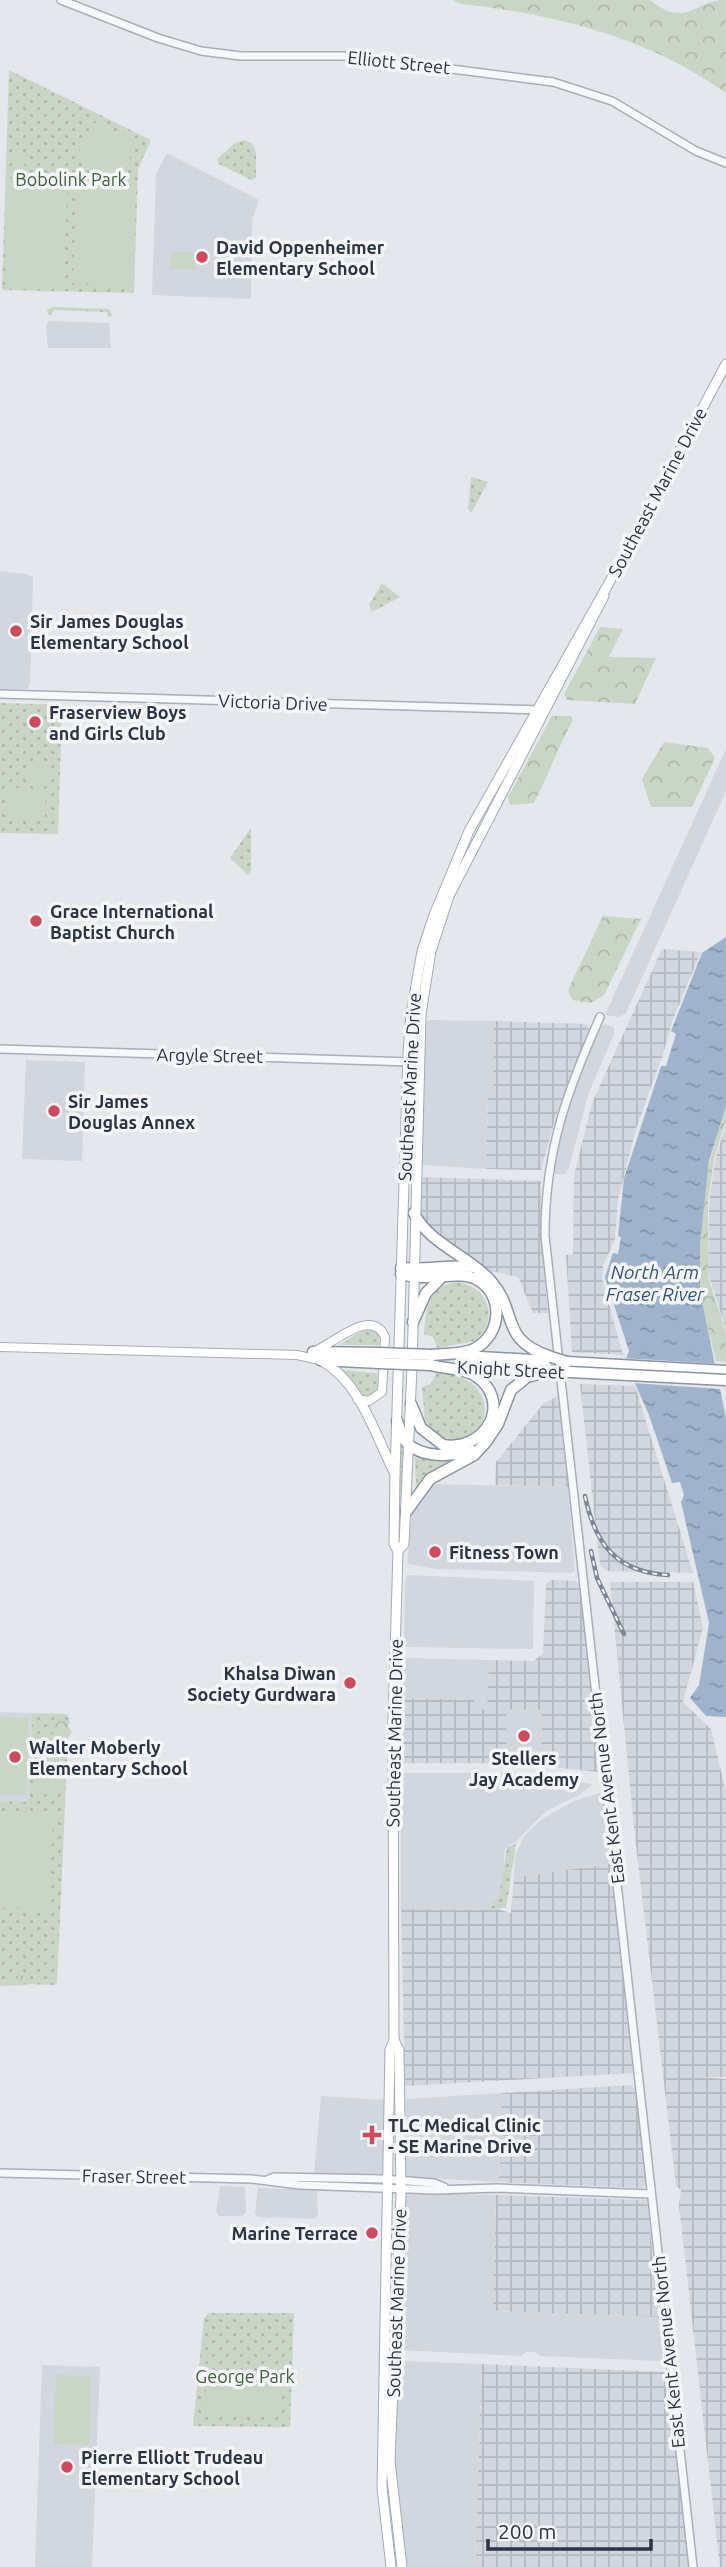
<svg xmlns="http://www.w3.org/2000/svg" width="726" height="2567" font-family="Ubuntu,sans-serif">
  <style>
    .built { fill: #d2d6de }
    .industrial { fill: url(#industrial-grid) }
    .green { fill: url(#green-dots) }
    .forest { fill: url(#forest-crowns) }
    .pitch { fill: #c9d6c5 }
    .water { fill: url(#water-ripples) }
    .pier { fill: #e4e7ec }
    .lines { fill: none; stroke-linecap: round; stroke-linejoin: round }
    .tertiary-casing { stroke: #a9aeb7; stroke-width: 10 }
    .secondary-casing { stroke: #a9aeb7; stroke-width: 10 }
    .primary-casing { stroke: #a3abb8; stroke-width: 11 }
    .motorway-casing { stroke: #8b94a3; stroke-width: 13 }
    .tertiary { stroke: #f7f8fa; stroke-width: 7 }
    .secondary { stroke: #fff; stroke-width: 8 }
    .primary { stroke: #fff; stroke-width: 9 }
    .motorway { stroke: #fff; stroke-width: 10 }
    .rail-casing { stroke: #7d8696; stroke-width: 4.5 }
    .rail { stroke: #f4f6f9; stroke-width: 2; stroke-dasharray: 5; stroke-linecap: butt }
    .motorway-bridge-casing { stroke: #8b94a3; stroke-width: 13; stroke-linecap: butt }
    .motorway-bridge { stroke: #fff; stroke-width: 10 }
    .poi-dot { fill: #d1495b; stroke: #f4f6f9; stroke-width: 2.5 }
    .labels { text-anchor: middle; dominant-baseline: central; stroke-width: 7; stroke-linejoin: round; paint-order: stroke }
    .street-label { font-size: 18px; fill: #2b3445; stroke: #f4f6f9 }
    .park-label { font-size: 18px; fill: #3f6138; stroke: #f4f6f9 }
    .poi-label { font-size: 18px; font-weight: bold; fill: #2b3445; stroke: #f4f6f9; text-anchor: start }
    .water-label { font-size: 19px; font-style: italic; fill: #34527a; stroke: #f4f6f9 }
  </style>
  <defs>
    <pattern id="industrial-grid" width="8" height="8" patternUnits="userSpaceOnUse" patternTransform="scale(1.75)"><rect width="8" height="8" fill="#d2d6de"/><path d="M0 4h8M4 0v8" fill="none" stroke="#b4b8c0"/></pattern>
    <pattern id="green-dots" width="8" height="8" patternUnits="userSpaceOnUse" patternTransform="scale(1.75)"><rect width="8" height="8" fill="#c9d6c5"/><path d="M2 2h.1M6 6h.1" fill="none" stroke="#adb8ab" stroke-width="1.8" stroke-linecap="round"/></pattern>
    <pattern id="forest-crowns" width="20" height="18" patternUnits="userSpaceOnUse" patternTransform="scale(1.75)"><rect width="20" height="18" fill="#c9d6c5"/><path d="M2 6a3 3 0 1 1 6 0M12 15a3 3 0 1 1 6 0" fill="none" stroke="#adb8ab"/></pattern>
    <pattern id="water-ripples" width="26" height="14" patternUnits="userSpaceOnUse" patternTransform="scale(1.75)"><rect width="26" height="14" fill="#9fb4cc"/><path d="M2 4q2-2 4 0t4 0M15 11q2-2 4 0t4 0" fill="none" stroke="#8293a7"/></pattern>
  </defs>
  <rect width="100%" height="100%" fill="#e4e7ec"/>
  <g class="built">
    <path d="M167 153 259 200 252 219 251 299 152 295 156 174Z"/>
    <path d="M49 321 109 323 111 348H48L46 326Z"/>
    <path d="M0 571 27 574 33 578 30 685 27 689H0Z"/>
    <path d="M726 749V791L626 1013 619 1017 605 1015Z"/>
    <path d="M430 1020 494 1021 493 1095 488 1096 486 1169 421 1165 425 1023Z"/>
    <path d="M606 1024 614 1028V1034L588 1095 569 1168 565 1174H556L553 1173 555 1153 575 1083 601 1026Z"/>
    <path d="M26 1060 85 1062 82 1161 22 1159Z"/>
    <path d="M429 1484 568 1487 575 1571 571 1573 437 1569 407 1564 412 1512Z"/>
    <path d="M408 1575 534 1581 533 1649 404 1647 405 1579Z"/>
    <path d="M405 1658 489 1660 488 1709H474V1700L401 1698Z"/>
    <path d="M506 1709 542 1710 541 1766 506 1763Z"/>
    <path d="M0 1712 32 1713 29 1803 0 1801Z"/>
    <path d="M404 1773H510L593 1784 579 1795 546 1811 517 1841 505 1848 500 1910 401 1909V1776Z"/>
    <path d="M602 1792 611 1864 514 1877 515 1857 524 1836 542 1819 574 1801Z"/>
    <path d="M502 2093 499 2182 406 2177V2099Z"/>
    <path d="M321 2096 384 2100V2176L314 2174Z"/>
    <path d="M220 2186 245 2187 246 2212 242 2216H219L216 2211Z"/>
    <path d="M258 2188 317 2190 318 2215 314 2219 258 2217 255 2213Z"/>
    <path d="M409 2193 496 2195 493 2311 659 2317 665 2358 661 2361 540 2356 535 2352H526L521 2356 401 2350 404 2198Z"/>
    <path d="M405 2361 482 2364 475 2567H406L394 2460 399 2364Z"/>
    <path d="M42 2365 100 2367 92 2567H35Z"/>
  </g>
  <g class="industrial">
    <path d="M662 949 701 952 673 1019 661 1061H654L660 1062 636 1129 618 1200 615 1239 603 1266 602 1279 623 1355 572 1352 566 1255 573 1254 574 1175 592 1103Z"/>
    <path d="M494 1021 587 1024 589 1029 556 1116 541 1170 486 1169 488 1096 493 1095Z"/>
    <path d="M726 1124V1330L708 1273 709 1203 715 1160Z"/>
    <path d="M421 1177 541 1181V1241L548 1313H533L518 1277 486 1270 429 1227 419 1208Z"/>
    <path d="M580 1384 635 1386 693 1573 608 1571 600 1566Z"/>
    <path d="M558 1396 568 1487 495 1485 496 1462 543 1404Z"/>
    <path d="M551 1580 575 1581 580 1585 599 1772 541 1766 542 1710 506 1709V1763H402L401 1698 474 1700V1709H487L489 1660 534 1661 543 1653 546 1584Z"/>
    <path d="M610 1582H693L703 1628 683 1702 711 1729 726 1792V2077H700L726 2079V2567H720L679 2205 681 2190 676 2186 634 1828Z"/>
    <path d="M611 1864 633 2073 405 2086 401 1909 500 1910 511 1913 514 1877Z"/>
    <path d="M630 2085 636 2089 646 2182 643 2188 499 2182 502 2093Z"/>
    <path d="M496 2195 647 2200 659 2317 493 2311Z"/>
    <path d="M482 2364 666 2372 689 2567H475Z"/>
  </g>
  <g class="green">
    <path d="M9 70 151 140 138 169 134 293 2 290Z"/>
    <path d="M244 140 253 144 256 152V178L251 180 219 164 217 159 235 143Z"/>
    <path d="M52 307 109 309 113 316 107 317V312L53 310 52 315H48L47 310Z"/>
    <path d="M471 477 488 482 471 513 468 509Z"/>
    <path d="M382 583 400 597 372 612 369 605Z"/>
    <path d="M0 703 62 705 58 834 0 833Z"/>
    <path d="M251 828V872L248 875 230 858Z"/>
    <path d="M456 1282C489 1286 500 1319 475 1341L437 1348 433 1337 424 1334C426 1310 428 1287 456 1282Z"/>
    <path d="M372 1329 379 1335V1345H340L362 1330Z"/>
    <path d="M342 1370 377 1373 378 1391 365 1398Z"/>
    <path d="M436 1373C504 1372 497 1453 440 1437L425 1421 422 1387 431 1384Z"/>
    <path d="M401 1446 405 1451 399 1515V1454Z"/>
    <path d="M415 1454 441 1460 461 1459 416 1489Z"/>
    <path d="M32 1713 67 1714 69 1718 57 1983 53 1985 0 1983V1801L29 1802Z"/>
    <path d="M516 1844 506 1908H489L499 1897 507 1847Z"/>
    <path d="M209 2313H294L290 2427 193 2426 204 2318Z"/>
  </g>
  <g class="forest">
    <path d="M453 0H650C688 30 691 0 726 0V93C647 37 557 15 462 4Z"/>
    <path d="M600 627 623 629 609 657 656 658 635 704 567 700 564 694Z"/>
    <path d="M552 716H571L573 720C558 748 548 775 534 803L510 805 508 797Z"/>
    <path d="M664 742 708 748 715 758 692 807H651L642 779Z"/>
    <path d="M603 916 641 919 604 995 591 1003 572 1000 568 990Z"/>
    <path d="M726 1105V1120L714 1159 708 1202V1277L726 1333V1362L716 1361C711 1338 703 1315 700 1292 693 1240 708 1154 726 1105Z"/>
    <path d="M60 1719 71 1722 67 1726 72 1732 68 1738 63 1733 56 1735 51 1731 54 1722Z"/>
    <path d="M19 1975 27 1977 20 1982 29 1985 0 1986V1979L16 1982Z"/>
  </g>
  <g class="pitch">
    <path d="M93 122 137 142 120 180 76 159Z"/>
    <circle cx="19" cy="159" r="8"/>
    <path d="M9 178 68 181 63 287 6 285Z"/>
    <path d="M76 187 136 189 131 287 73 283Z"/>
    <path d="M171 252H195V270L170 269Z"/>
    <circle cx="38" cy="773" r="9"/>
    <path d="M9 788 46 789 45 820H8Z"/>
    <path d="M0 1717 29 1718 26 1795 0 1794Z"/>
    <path d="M36 1740 63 1741 61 1791 33 1790Z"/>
    <path d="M0 1811 54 1815 47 1909 0 1908Z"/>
    <path d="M207 2370 282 2372 281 2417 205 2415Z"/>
    <path d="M56 2375 91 2376 89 2445 54 2444Z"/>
  </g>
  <path class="water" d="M726 937V1105L709 1161 700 1244V1292L726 1418V1717L706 1716 690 1698 699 1685 709 1623 681 1502 684 1495 680 1482 672 1483 649 1415 625 1361 629 1351 605 1277 613 1253 618 1254 621 1237 618 1236 624 1178 661 1066H666L676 1034 671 1031 702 953Z"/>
  <path class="pier" d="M622 1358 720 1364 721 1389 632 1383Z"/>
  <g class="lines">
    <g class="tertiary-casing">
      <g id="tertiary">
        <path d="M61 0 158 38 201 51 241 56H350L553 82 612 101 696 151 726 163"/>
        <path d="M0 694 542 710"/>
        <path d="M600 1017C566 1093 545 1152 545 1236L693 2567"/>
        <path d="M0 1049 411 1062"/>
        <path d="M0 2173 252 2179 299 2185 435 2190 497 2188 651 2194"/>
        <path d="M267 2180 274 2177 383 2179 434 2183 444 2187"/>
      </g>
    </g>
    <g class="secondary-casing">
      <g id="secondary">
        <path d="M0 1347 297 1355 320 1360"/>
        <path d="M315 1351C335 1342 372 1307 385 1337L382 1392 369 1401 357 1399"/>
      </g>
    </g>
    <g class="primary-casing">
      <g id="primary">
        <path d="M322 1361C361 1383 375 1435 395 1474"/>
        <path d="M398 1551 404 1544 412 1368 421 1014 431 951 449 896 604 596"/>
        <path d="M394 2040 399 2050 401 2195 390 2461 402 2567"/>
        <path d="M391 2567 382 2488 390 2050 394 2040 393 1720 398 1551 394 1544 395 1474 408 1053 411 1014 422 951 434 915 469 831 609 583 726 364"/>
      </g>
    </g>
    <g class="motorway-casing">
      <g id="motorway">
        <path d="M414 1213C428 1243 469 1256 491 1281 519 1313 498 1339 551 1357"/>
        <path d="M401 1268C426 1270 449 1265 474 1267"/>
        <path d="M401 1274C427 1282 458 1270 476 1279 505 1294 502 1335 474 1349 462 1355 446 1353 432 1355"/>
        <path d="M413 1322 426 1293 440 1279"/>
        <path d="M313 1352 379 1353"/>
        <path d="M463 1356 551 1361"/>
        <path d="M320 1360 379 1363"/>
        <path d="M567 1362 726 1371"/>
        <path d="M462 1367 537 1370"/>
        <path d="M411 1404 421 1428 443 1445C487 1452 514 1400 474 1375 462 1368 445 1369 431 1365"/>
        <path d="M397 1421C400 1428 401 1436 406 1442 421 1459 454 1456 473 1451"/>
        <path d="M406 1512 430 1479 474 1455 486 1442 498 1424 511 1390 527 1377 550 1371"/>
      </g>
    </g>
    <use href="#tertiary" class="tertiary"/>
    <use href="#secondary" class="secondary"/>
    <use href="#primary" class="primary"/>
    <use href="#motorway" class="motorway"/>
    <g class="rail-casing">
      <g id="rail">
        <path d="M585 1496C595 1544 616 1572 668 1575"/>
        <path d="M591 1551 597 1578 624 1634"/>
      </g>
    </g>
    <use href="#rail" class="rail"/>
    <g class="motorway-bridge-casing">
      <g id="motorway-bridge">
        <path d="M379 1353 432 1355"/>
        <path d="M551 1357 567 1362"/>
        <path d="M379 1363 431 1365"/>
        <path d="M550 1371 726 1380"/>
      </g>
    </g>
    <use href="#motorway-bridge" class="motorway-bridge"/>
  </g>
  <g class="poi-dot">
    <circle cx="202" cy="257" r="7"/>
    <circle cx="16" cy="631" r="7"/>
    <circle cx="35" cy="722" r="7"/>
    <circle cx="36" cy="921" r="7"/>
    <circle cx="54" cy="1111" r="7"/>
    <circle cx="435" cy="1552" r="7"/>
    <circle cx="350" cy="1683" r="7"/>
    <circle cx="524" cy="1736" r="7"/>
    <circle cx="15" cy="1757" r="7"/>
    <path d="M368.5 2124.5h7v7h7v7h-7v7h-7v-7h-7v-7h7z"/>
    <circle cx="372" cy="2233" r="7"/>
    <circle cx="67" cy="2467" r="7"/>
  </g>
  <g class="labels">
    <g class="street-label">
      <text transform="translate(399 62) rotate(6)">Elliott Street</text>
      <text transform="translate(657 492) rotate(-62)">Southeast Marine Drive</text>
      <text transform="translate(273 702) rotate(2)">Victoria Drive</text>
      <text transform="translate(210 1055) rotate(1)">Argyle Street</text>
      <text transform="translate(409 1087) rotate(-87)">Southeast Marine Drive</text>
      <text transform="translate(511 1369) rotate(3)">Knight Street</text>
      <text transform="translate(394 1733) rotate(-89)">Southeast Marine Drive</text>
      <text transform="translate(606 1788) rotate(-97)">East Kent Avenue North</text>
      <text transform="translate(134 2176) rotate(1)">Fraser Street</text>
      <text transform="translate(396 2303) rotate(-88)">Southeast Marine Drive</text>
      <text transform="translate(668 2352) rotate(-96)">East Kent Avenue North</text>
    </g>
    <g class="park-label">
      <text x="71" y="179">Bobolink Park</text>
      <text x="245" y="2376">George Park</text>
    </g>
    <g class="poi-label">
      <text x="216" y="247">David Oppenheimer<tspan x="216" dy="21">Elementary School</tspan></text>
      <text x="30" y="621">Sir James Douglas<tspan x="30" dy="21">Elementary School</tspan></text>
      <text x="49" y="712">Fraserview Boys<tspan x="49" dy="21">and Girls Club</tspan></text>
      <text x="50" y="911">Grace International<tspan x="50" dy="21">Baptist Church</tspan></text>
      <text x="68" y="1101">Sir James<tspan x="68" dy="21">Douglas Annex</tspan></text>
      <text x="449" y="1552">Fitness Town</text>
      <text x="336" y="1673" text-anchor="end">Khalsa Diwan<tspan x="336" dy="21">Society Gurdwara</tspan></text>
      <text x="29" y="1747">Walter Moberly<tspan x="29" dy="21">Elementary School</tspan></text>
      <text x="524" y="1758" text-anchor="middle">Stellers<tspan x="524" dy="21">Jay Academy</tspan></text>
      <text x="388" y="2125">TLC Medical Clinic<tspan x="388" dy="21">- SE Marine Drive</tspan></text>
      <text x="358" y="2233" text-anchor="end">Marine Terrace</text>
      <text x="81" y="2457">Pierre Elliott Trudeau<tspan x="81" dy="21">Elementary School</tspan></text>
    </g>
    <g class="water-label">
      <text x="655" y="1272">North Arm<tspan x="655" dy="22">Fraser River</tspan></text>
    </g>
  </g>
  <path d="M488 2539v10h163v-10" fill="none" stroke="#2b3445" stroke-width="3.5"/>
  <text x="498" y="2539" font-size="21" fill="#2b3445" stroke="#f4f6f9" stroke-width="5" paint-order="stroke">200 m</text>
</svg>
